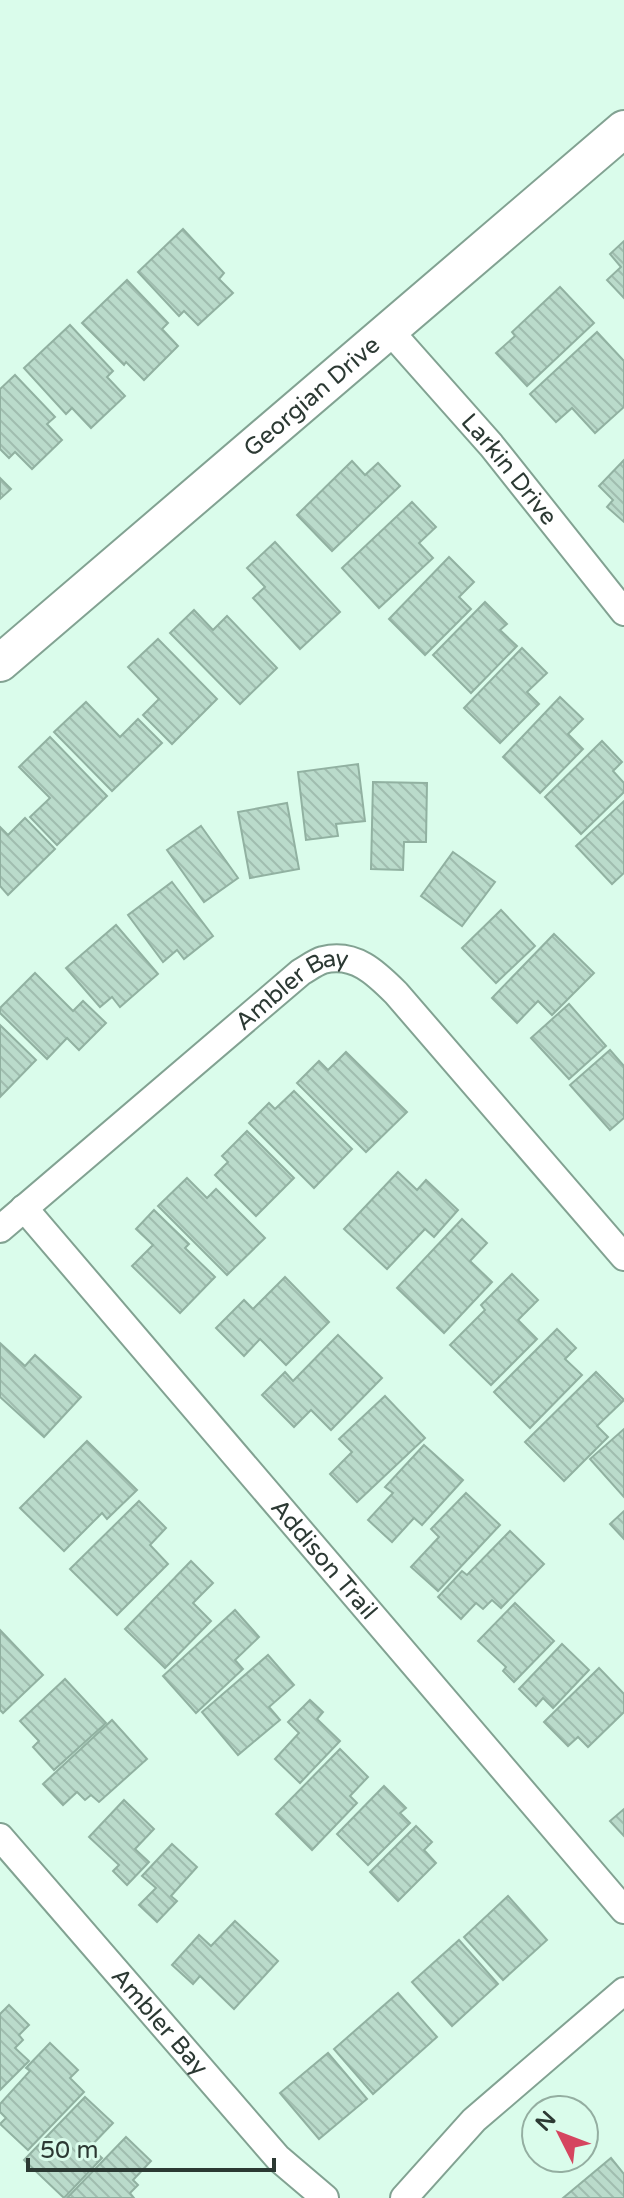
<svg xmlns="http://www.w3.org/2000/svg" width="624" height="2198" font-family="'Varela Round',sans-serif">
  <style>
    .building { fill: url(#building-back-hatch); stroke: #91b1a1; stroke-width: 2 }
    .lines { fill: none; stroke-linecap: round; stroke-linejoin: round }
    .street-casing { stroke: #82a292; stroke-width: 30 }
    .secondary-casing { stroke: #82a292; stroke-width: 40 }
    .street { stroke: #fff; stroke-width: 26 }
    .secondary { stroke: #fff; stroke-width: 36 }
    .labels { text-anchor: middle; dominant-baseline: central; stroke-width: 8; stroke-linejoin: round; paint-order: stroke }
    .street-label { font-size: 24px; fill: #2c3933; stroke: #dafceb }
  </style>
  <defs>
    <pattern id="building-back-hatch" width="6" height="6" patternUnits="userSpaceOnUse" patternTransform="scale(2)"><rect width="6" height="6" fill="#badbcb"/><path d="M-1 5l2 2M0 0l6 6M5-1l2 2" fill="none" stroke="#a0bdaf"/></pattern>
  </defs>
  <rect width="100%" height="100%" fill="#dafceb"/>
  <g class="building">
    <path d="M183 229 224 273 219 279 233 293 198 325 184 311 179 316 138 272Z"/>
    <path d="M624 241V298L607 280 621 267 610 254Z"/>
    <path d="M127 280 168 323 162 329 178 346 144 380 126 362 124 365 82 323Z"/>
    <path d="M560 287 594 323 527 386 496 353 515 336 512 332Z"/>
    <path d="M70 325 113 371 107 377 125 396 91 428 72 408 66 414 24 368Z"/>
    <path d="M597 332 624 361V407L595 433 572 408 556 422 530 394Z"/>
    <path d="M15 375 55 417 47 424 62 440 32 469 15 452 9 458 0 449V389Z"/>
    <path d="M624 460V522L607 507 613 500 599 486Z"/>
    <path d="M352 461 365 475 378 463 400 486 332 551 297 515Z"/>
    <path d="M0 478 11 489 0 499Z"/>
    <path d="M412 502 436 527 419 543 433 558 379 608 342 568Z"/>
    <path d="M275 542 340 612 300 649 253 598 265 587 247 568Z"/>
    <path d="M449 557 474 582 459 597 471 609 425 655 389 619Z"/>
    <path d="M485 602 507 624 500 630 517 646 471 693 433 655Z"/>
    <path d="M194 610 213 630 227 616 277 668 240 704 170 633Z"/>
    <path d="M158 639 217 699 172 744 143 715 159 699 128 667Z"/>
    <path d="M522 648 547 673 527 692 539 704 500 743 464 708Z"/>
    <path d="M560 697 583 719 568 734 583 749 540 793 503 757Z"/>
    <path d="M86 702 120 737 138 719 162 743 112 791 54 732Z"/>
    <path d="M50 737 107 796 57 845 30 817 50 798 19 767Z"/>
    <path d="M602 741 622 762 613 771 624 783V792L581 834 545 797Z"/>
    <path d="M358 764 365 821 336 824 338 836 306 840 298 772Z"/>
    <path d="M373 782 427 783 426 842H404L403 870 371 869Z"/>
    <path d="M624 801V873L612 884 576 846Z"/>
    <path d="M287 803 299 869 250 878 238 812Z"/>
    <path d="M25 818 55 849 8 895 0 886V827L8 835Z"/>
    <path d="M201 826 238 878 204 902 167 850Z"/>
    <path d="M453 852 495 882 462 926 421 896Z"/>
    <path d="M172 882 213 936 184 959 177 950 163 962 128 915Z"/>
    <path d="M501 910 535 946 496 983 462 948Z"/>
    <path d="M116 925 158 974 120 1007 112 997 100 1007 66 968Z"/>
    <path d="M554 934 594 973 552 1015 538 1001 517 1023 492 998Z"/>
    <path d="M35 973 73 1011 83 1001 106 1023 79 1050 67 1038 47 1059 0 1013V1008Z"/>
    <path d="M569 1004 606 1046 569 1079 531 1038Z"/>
    <path d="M0 1025 36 1060 0 1097Z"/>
    <path d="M610 1050 624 1066V1118L610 1130 570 1085Z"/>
    <path d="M346 1052 407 1112 366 1152 297 1083 319 1061 328 1070Z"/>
    <path d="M294 1091 352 1149 314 1188 249 1123 269 1103 275 1109Z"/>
    <path d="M247 1131 294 1178 256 1216 215 1175 228 1162 222 1156Z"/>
    <path d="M398 1172 417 1190 426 1180 458 1210 434 1237 425 1229 387 1269 344 1229Z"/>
    <path d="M187 1178 207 1198 216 1189 265 1238 227 1275 158 1206Z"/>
    <path d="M154 1210 189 1244 185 1248 215 1277 180 1313 132 1266 153 1245 136 1229Z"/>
    <path d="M462 1219 487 1243 470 1261 492 1282 444 1333 397 1288Z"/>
    <path d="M512 1274 538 1300 518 1320 537 1339 491 1385 450 1345 485 1310 481 1305Z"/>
    <path d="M285 1277 329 1322 286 1365 260 1339 244 1356 216 1328 244 1300 253 1309Z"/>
    <path d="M557 1329 576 1348 565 1359 582 1375 530 1428 494 1392Z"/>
    <path d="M338 1335 382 1378 331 1430 311 1410 294 1427 262 1395 285 1372 293 1381Z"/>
    <path d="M0 1343 25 1366 35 1355 81 1397 44 1437 0 1397Z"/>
    <path d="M596 1372 624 1400 597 1426 608 1437 564 1481 525 1442Z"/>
    <path d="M385 1396 425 1438 357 1502 330 1474 352 1452 339 1439Z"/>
    <path d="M624 1429V1497L590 1459Z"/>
    <path d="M87 1441 137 1490 107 1519 102 1513 64 1551 20 1508Z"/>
    <path d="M424 1445 463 1480 422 1525 414 1518 392 1542 368 1520 393 1493 385 1487Z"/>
    <path d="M466 1493 500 1525 438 1591 411 1567 439 1537 431 1529Z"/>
    <path d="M139 1501 166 1528 150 1545 168 1564 117 1615 70 1569Z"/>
    <path d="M624 1511V1539L610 1524Z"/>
    <path d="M510 1531 544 1564 501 1608 492 1600 483 1609 476 1603 461 1619 438 1597 462 1571 467 1575Z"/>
    <path d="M191 1561 213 1583 193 1603 211 1621 165 1668 125 1629Z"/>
    <path d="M515 1603 554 1641 514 1682 503 1671 506 1667 478 1641Z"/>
    <path d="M235 1610 259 1637 235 1660 243 1669 196 1713 163 1676Z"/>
    <path d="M0 1630 43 1675 3 1713 0 1710Z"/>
    <path d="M562 1644 589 1670 553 1708 543 1698 536 1706 519 1689Z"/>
    <path d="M268 1655 294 1685 269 1707 280 1720 238 1755 202 1712Z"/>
    <path d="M599 1668 624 1694V1712L588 1747 578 1737 568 1746 544 1722Z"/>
    <path d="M65 1679 106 1723 54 1770 33 1747 39 1741 20 1721Z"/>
    <path d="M310 1700 323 1712 317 1719 340 1741 300 1783 275 1759 299 1733 288 1722Z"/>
    <path d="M112 1720 147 1759 99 1802 91 1795 85 1800 77 1792 63 1805 43 1784Z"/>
    <path d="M340 1749 368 1777 350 1796 357 1803 312 1850 276 1814Z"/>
    <path d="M384 1786 406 1808 400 1813 410 1823 368 1865 337 1834Z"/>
    <path d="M124 1800 154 1829 135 1849 149 1862 127 1885 113 1871 119 1865 89 1837Z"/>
    <path d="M624 1809V1836L610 1821Z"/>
    <path d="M416 1826 432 1842 424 1850 436 1863 398 1901 370 1872Z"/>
    <path d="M172 1844 197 1867 171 1896 177 1901 157 1922 139 1905 156 1888 142 1876Z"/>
    <path d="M508 1896 547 1940 503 1980 464 1937Z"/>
    <path d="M235 1921 278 1961 234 2009 200 1976 193 1984 172 1965 199 1935 211 1946Z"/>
    <path d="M459 1940 498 1984 452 2026 412 1982Z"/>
    <path d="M398 1993 437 2037 373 2094 334 2049Z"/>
    <path d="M9 2005 29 2025 19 2035 23 2040 15 2048 29 2061 0 2090V2014Z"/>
    <path d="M50 2043 78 2070 70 2078 84 2092 28 2150 0 2124 6 2118 0 2112V2104L30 2071 26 2068Z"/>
    <path d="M328 2053 367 2099 319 2139 280 2093Z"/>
    <path d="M85 2097 113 2123 90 2147 102 2158 64 2198 24 2160Z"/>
    <path d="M126 2137 151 2161 133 2180 138 2185 130 2193 134 2198H67Z"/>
    <path d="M611 2158 624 2174V2198H563Z"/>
  </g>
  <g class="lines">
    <g class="street-casing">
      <g id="street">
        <path id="s1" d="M389 330 491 445 624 612"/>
        <path id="s2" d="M24 1208 624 1910"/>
        <path id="s3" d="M0 1229 301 972C308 968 316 962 323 960 355 952 376 973 396 993L624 1257"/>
        <path id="s4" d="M0 1837 278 2158 325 2198"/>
        <path d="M404 2198 474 2120 624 1991"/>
      </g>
    </g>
    <g class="secondary-casing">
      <g id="secondary">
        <path id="s5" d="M0 663 624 129"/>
      </g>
    </g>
    <use href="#street" class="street"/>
    <use href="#secondary" class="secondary"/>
  </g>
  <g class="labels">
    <g class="street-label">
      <text stroke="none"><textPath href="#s5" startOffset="410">Georgian Drive</textPath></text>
      <text stroke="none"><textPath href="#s1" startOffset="184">Larkin Drive</textPath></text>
      <text stroke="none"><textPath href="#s3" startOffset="380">Ambler Bay</textPath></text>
      <text stroke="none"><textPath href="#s2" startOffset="462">Addison Trail</textPath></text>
      <text stroke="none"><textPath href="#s4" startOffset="244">Ambler Bay</textPath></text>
    </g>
  </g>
  <g transform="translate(560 2134) rotate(312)"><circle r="38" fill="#dafceb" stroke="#94aea1" stroke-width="2"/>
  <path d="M0-6L14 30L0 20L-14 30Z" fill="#d5455f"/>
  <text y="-12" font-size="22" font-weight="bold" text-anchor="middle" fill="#2c3933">N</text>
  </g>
  <path d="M28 2158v12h246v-12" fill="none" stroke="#2c3933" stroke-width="4"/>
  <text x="40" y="2158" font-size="24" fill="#2c3933" stroke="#dafceb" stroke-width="6" paint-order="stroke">50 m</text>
</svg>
